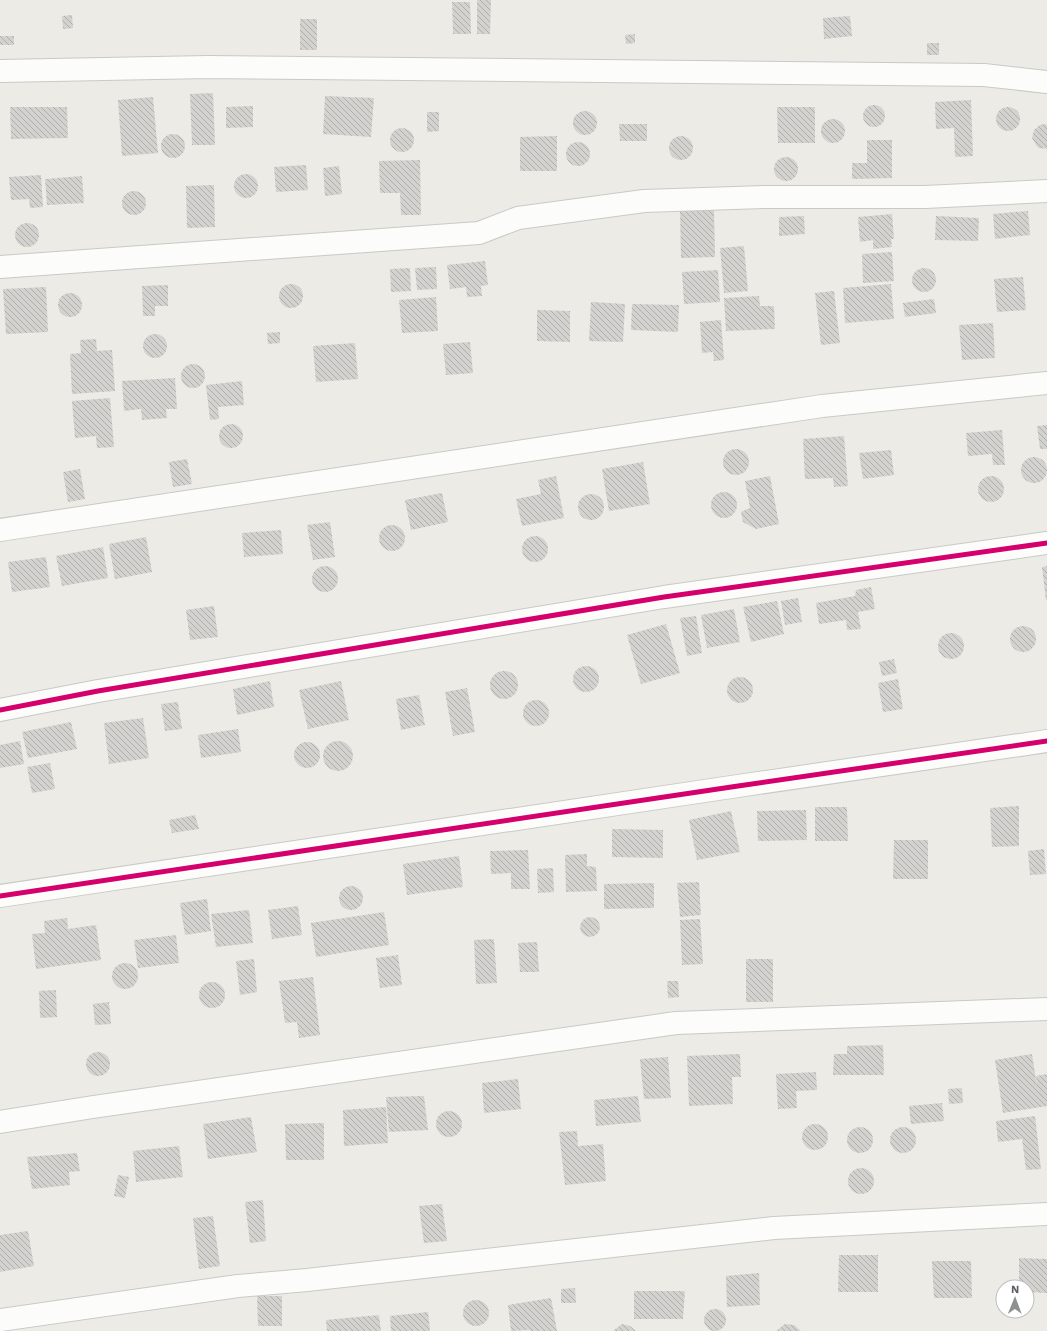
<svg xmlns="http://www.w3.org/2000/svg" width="1047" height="1331" font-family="'Work Sans',sans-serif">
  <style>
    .building { fill: url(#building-back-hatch) }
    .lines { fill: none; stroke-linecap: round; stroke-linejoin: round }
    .street-casing { stroke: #c9c9c8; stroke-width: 24 }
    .street { stroke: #fcfcfb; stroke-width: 22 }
    .cycleway-casing { stroke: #fff; stroke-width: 8 }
    .cycleway { stroke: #d6006c; stroke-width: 5 }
  </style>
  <defs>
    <pattern id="building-back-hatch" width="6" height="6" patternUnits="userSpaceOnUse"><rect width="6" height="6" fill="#d3d2cf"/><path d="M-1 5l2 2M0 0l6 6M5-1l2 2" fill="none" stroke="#aeaeac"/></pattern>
  </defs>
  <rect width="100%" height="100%" fill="#ecebe6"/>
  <g class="building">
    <path d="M477 0H491L490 34H477Z"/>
    <path d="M452 2H470L471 34H453Z"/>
    <path d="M72 15 73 28 63 29 62 16Z"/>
    <path d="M850 16 852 36 824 39 823 18Z"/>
    <rect x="300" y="19" width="17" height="31"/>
    <path d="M635 34V43L626 44 625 35Z"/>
    <rect x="0" y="36" width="14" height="9"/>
    <rect x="927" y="43" width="12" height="12"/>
    <path d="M213 93 215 145H192L190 94Z"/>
    <path d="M325 96 374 98 371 137 323 134Z"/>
    <path d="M153 97 158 153 122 156 118 100Z"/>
    <path d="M971 100 973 156 955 157 954 128 936 129 935 102Z"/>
    <circle cx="874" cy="116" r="11"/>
    <path d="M253 106V127L226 128V107Z"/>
    <circle cx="1008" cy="119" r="12"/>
    <path d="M10 107H67L68 138 11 139Z"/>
    <path d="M777 107H815V143H778Z"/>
    <circle cx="585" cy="123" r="12"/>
    <path d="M427 112H439V131L427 132Z"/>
    <circle cx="833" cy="131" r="12"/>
    <path d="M619 124H647V141H620Z"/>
    <path d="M1044 124 1047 125V149L1039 148 1036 145 1032 138 1034 130 1040 125Z"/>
    <circle cx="402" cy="140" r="12"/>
    <circle cx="173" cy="146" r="12"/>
    <circle cx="681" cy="148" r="12"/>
    <path d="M557 136V171H520V137Z"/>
    <path d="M867 140H892V178L852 179V163H867Z"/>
    <circle cx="578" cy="154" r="12"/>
    <circle cx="786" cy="169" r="12"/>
    <path d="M420 160 421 215H401L400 193H380L379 161Z"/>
    <path d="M306 165 308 190 276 192 274 167Z"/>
    <path d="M339 166 342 194 325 196 323 168Z"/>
    <circle cx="246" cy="186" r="12"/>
    <path d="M41 175 43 207 30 208 29 199 11 200 9 177Z"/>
    <path d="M82 176 84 203 47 205 45 179Z"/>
    <path d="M214 185 215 227 187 228 186 186Z"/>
    <circle cx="134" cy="203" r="12"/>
    <path d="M714 209 715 257 681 258 680 210Z"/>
    <path d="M1028 211 1030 235 995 239 993 214Z"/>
    <path d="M892 214 894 239H891L892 247 873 249V240L860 242 858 217Z"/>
    <path d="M804 216 805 234 779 236V217Z"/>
    <path d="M936 216 979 218 978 241 935 240Z"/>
    <circle cx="27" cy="235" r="12"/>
    <path d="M744 246 748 291 724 293 720 248Z"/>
    <path d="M892 252 894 281 863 283 862 254Z"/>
    <path d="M485 261 488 285 481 286 482 296 467 297 466 287 450 289 447 265Z"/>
    <path d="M436 267 437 289 417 290 415 268Z"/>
    <circle cx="924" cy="280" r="12"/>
    <path d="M410 268 411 291 391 292 390 269Z"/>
    <path d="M718 270 720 302 684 304 682 272Z"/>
    <path d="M1023 277 1026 310 997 312 994 279Z"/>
    <circle cx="291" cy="296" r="12"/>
    <path d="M891 284 894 319 845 323 843 288Z"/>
    <path d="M168 285V306H155V316H143L142 286Z"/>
    <path d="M46 287 48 332 6 334 3 289Z"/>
    <path d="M834 291 840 343 821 345 815 293Z"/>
    <circle cx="70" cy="305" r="12"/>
    <path d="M759 296 760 306H774L775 329 726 331 724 298Z"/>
    <path d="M436 297 438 331 402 333 399 300Z"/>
    <path d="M934 299 936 313 905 317 903 303Z"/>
    <path d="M591 302 625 304 623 342 589 341Z"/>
    <path d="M632 304 679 305 678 332 631 330Z"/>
    <path d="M537 310 570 311V342L537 341Z"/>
    <path d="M721 320 724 360 714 361 713 352 702 353 700 322Z"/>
    <path d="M993 323 995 358 962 360 959 325Z"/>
    <path d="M280 332V343L268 344 267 333Z"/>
    <circle cx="155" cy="346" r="12"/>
    <path d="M96 339 97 351 112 350 115 391 72 394 70 354 81 353 80 340Z"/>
    <path d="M470 342 473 373 446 375 443 344Z"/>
    <path d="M355 343 358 379 316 382 313 346Z"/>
    <circle cx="193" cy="376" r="12"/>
    <path d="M175 378 177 409H166L167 418 142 420 141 409 124 411 122 381Z"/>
    <path d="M242 381 244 405 218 407 219 419 210 420 206 385Z"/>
    <path d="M110 398 114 447 97 448 96 436 75 438 72 401Z"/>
    <circle cx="231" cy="436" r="12"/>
    <path d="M1047 425V449H1040L1037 426Z"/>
    <path d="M1002 430 1005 465H993L992 454 968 456 966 433Z"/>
    <path d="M844 436 848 486 834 487 833 478 805 479 803 439Z"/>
    <circle cx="736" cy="462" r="13"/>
    <path d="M891 450 894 475 863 479 859 453Z"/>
    <circle cx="1034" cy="470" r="13"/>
    <path d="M187 459 192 484 173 487 169 462Z"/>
    <path d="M643 462 650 504 609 511 602 469Z"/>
    <path d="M80 469 85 499 68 502 63 472Z"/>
    <circle cx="991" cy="489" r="13"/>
    <path d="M556 476 564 518 522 526 516 499 541 494 538 480Z"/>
    <path d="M770 476 779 524 756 529 743 522 741 512 750 508 745 481Z"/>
    <circle cx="724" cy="505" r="13"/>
    <path d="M442 493 448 522 411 530 405 500Z"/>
    <circle cx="591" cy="507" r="13"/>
    <path d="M330 522 335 557 313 560 307 525Z"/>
    <circle cx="392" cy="538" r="13"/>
    <path d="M281 530 283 554 244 557 242 533Z"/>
    <circle cx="535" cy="549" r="13"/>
    <path d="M146 537 152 572 115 579 109 544Z"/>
    <path d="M103 547 108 578 62 586 56 556Z"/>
    <path d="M46 557 50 587 12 592 8 562Z"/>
    <circle cx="325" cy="579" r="13"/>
    <path d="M1047 566V600H1046L1042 567Z"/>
    <path d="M871 587 875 609 858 612 861 629 847 630 846 620 819 624 816 603 855 596 856 590Z"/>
    <path d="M798 598 802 622 785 625 781 601Z"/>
    <path d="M777 601 784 634 751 642 743 607Z"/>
    <path d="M214 606 218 637 190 640 186 610Z"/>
    <path d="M734 609 740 642 707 648 701 615Z"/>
    <path d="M696 616 702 653 687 656 680 618Z"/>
    <path d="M666 624 680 673 641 684 627 635Z"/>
    <circle cx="1023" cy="639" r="13"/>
    <circle cx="951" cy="646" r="13"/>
    <path d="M894 659 897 673 882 676 879 662Z"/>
    <circle cx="586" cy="679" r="13"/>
    <circle cx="504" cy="685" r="14"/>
    <circle cx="740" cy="690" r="13"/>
    <path d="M898 679 903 709 883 712 878 683Z"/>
    <path d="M270 681 274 707 237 715 233 689Z"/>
    <path d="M341 681 349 720 308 729 299 690Z"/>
    <path d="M467 688 475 732 453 736 445 692Z"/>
    <path d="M419 695 425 725 401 730 396 699Z"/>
    <circle cx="536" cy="713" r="13"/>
    <path d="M178 702 182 729 165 731 161 704Z"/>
    <path d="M143 718 149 758 109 764 104 723Z"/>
    <path d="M71 722 77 749 28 758 22 732Z"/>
    <path d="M238 729 241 752 201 758 198 735Z"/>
    <path d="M20 741 24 764 0 768V745Z"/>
    <circle cx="338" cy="756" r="15"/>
    <circle cx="307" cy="755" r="13"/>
    <path d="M50 763 55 789 32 793 27 767Z"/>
    <path d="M1019 806V846L992 847 990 808Z"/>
    <path d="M815 807H847L848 841H815Z"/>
    <path d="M806 810 807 840 758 841 757 811Z"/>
    <path d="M731 811 740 852 697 860 689 820Z"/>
    <path d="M195 815 199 829 172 833 169 820Z"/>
    <path d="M612 829 663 830V858L612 857Z"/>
    <path d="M894 840H928V879H893Z"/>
    <path d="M1044 849 1046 874 1030 875 1028 851Z"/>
    <path d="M528 850 530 889H511V873L491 874 490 851Z"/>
    <path d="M587 854V866L596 867 597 891 566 892 565 855Z"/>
    <path d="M459 856 463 887 407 895 403 864Z"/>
    <path d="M553 868 554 892 538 893 537 869Z"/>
    <path d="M699 882 701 915 680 917 677 883Z"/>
    <path d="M654 883V908L604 909V884Z"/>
    <circle cx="351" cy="898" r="12"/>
    <path d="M207 899 211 931 185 935 180 903Z"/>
    <path d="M298 906 302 935 272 939 268 910Z"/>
    <path d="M249 910 253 943 216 947 211 914Z"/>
    <path d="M384 912 389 945 316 957 311 923Z"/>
    <circle cx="590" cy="927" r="10"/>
    <path d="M67 918 68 929 96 925 101 960 36 969 32 934 45 933 44 921Z"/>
    <path d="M700 919 703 964 682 965 680 920Z"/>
    <path d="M176 935 179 963 138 968 134 940Z"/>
    <path d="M494 939 497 983 476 984 474 940Z"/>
    <path d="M537 942 539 972H520L518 943Z"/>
    <path d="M398 955 402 985 380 988 376 958Z"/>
    <path d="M254 959 257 992 240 995 236 961Z"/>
    <rect x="746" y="959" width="27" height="43"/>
    <circle cx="125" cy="976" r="13"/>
    <path d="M313 977 320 1035 299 1038 297 1022 285 1023 279 981Z"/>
    <path d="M667 981H678L679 997 668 998Z"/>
    <circle cx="212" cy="995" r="13"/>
    <path d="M56 990 57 1017 40 1018 39 991Z"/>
    <path d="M109 1002 111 1024 95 1025 93 1004Z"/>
    <path d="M883 1045 884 1075H833L834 1054H847V1046Z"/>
    <circle cx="98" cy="1064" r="12"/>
    <path d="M740 1054 741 1077H732L733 1104 689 1106 687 1056Z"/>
    <path d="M1032 1054 1037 1087 1036 1076 1047 1074V1106L1003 1113 995 1060Z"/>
    <path d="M668 1057 671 1098 644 1099 640 1059Z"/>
    <path d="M816 1072 817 1090 796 1091 797 1108 778 1109 776 1074Z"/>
    <path d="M518 1079 521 1109 484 1113 482 1083Z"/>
    <path d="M962 1088 963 1103 949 1104 948 1089Z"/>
    <path d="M424 1096 428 1130 389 1132 386 1097Z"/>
    <path d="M638 1096 641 1122 596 1126 594 1100Z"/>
    <path d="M942 1103 944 1121 911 1124 909 1106Z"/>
    <path d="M386 1107 388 1143 344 1146 343 1110Z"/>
    <circle cx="449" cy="1124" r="13"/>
    <path d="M1035 1116 1041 1169 1026 1170 1022 1139 998 1142 996 1121Z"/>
    <path d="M251 1117 257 1152 208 1159 203 1124Z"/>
    <path d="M324 1123V1160H286L285 1124Z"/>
    <circle cx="815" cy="1137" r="13"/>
    <circle cx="903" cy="1140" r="13"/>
    <circle cx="860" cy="1140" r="13"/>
    <path d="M577 1131 578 1146 603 1144 606 1181 565 1185 559 1132Z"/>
    <path d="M179 1146 183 1177 136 1182 133 1151Z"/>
    <path d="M77 1153 80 1171 69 1172 70 1185 32 1189 27 1157Z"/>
    <circle cx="861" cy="1181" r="13"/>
    <path d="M118 1175 129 1177 125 1198 114 1196Z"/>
    <path d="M263 1200 266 1241 250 1243 245 1202Z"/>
    <path d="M442 1204 447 1241 424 1243 419 1206Z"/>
    <path d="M213 1216 220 1266 199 1269 193 1218Z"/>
    <path d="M28 1231 34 1266 0 1272V1235Z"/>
    <path d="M839 1255H878V1292H838Z"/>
    <path d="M1019 1258 1047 1259V1293L1027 1292V1287H1019Z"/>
    <path d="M932 1261H971L972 1298H934Z"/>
    <path d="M759 1273 760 1305 727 1307 726 1276Z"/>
    <path d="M575 1288 576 1303H561V1289Z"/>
    <path d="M634 1291H685L683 1319H634Z"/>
    <path d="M257 1296H282V1326H258Z"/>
    <path d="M551 1298 557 1331H530V1330L511 1331 508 1305Z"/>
    <circle cx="476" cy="1313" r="13"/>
    <circle cx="715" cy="1320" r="11"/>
    <path d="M428 1312 430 1331H391L390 1316Z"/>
    <path d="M379 1315 381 1331H327L326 1320Z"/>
    <path d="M622 1324 630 1326 636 1331H613Z"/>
    <path d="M785 1324 794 1325 801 1331H776Z"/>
  </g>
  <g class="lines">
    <g class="street-casing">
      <g id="street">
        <path d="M0 71 208 67 984 75 1047 82"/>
        <path d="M0 267 479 233 518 218 644 201 765 197H925L1047 191"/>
        <path d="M0 530 822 406 1047 383"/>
        <path d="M0 710 98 691 664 597 1047 543"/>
        <path d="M0 896 738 786 1047 741"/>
        <path d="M0 1122 93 1107 676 1023 1047 1009"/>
        <path d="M0 1320 238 1286 307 1280 774 1228 1047 1214"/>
      </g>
    </g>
    <use href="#street" class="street"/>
    <g class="cycleway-casing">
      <g id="cycleway">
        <path d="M0 710 98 691 664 597 1047 543"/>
        <path d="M0 896 738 786 1047 741"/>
      </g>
    </g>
    <use href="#cycleway" class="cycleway"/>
  </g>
  <g transform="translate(1015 1299) rotate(1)"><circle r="19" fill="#ffffff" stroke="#bebfc1"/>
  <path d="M0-3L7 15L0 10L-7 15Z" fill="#8e9092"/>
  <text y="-6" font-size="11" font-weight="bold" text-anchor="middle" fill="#5c5f64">N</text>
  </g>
</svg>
